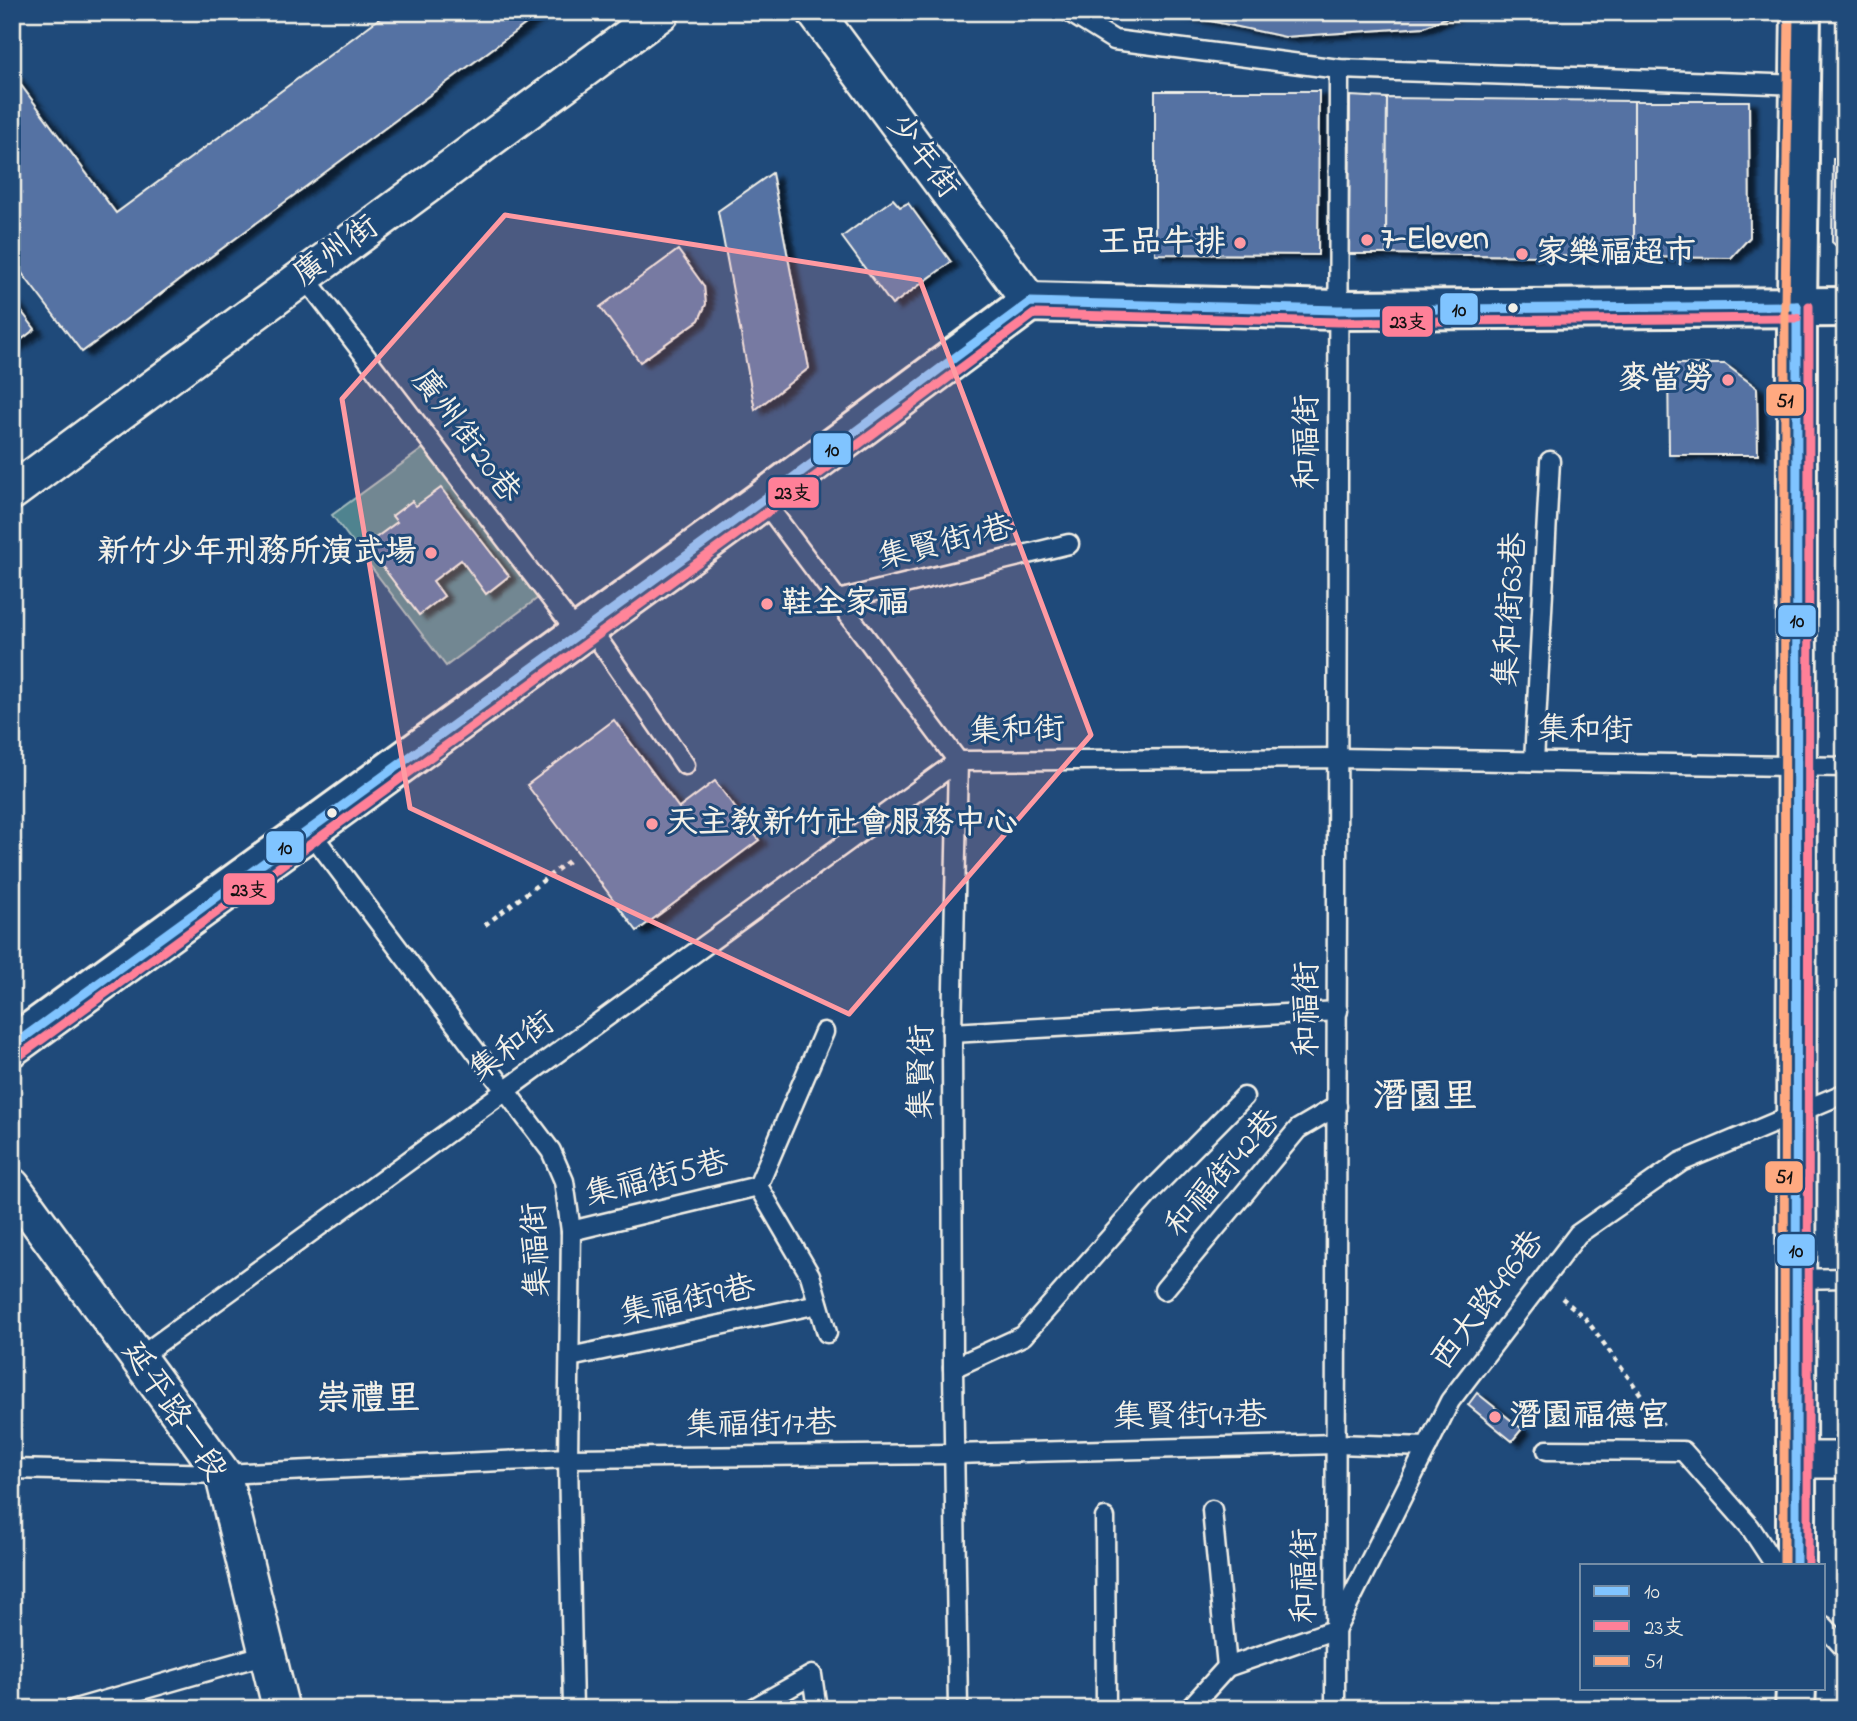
<svg xmlns="http://www.w3.org/2000/svg" width="1857" height="1721" font-family="'Indie Flower','LXGW WenKai TC',sans-serif">
  <style>
    .green { fill: #4f838f; stroke: #a2babc; stroke-width: 2 }
    .building { fill: #5472a3; stroke: #f4f1e8; stroke-width: 2; filter: url(#shadow) }
    .lines { fill: none; stroke-linecap: round; stroke-linejoin: round }
    .service-casing { stroke: #f4f1e8; stroke-width: 23 }
    .minor-casing { stroke: #f4f1e8; stroke-width: 40 }
    .tertiary-casing { stroke: #f4f1e8; stroke-width: 44 }
    .path { stroke: #f4f1e8; stroke-width: 4.5; stroke-dasharray: 5 5; stroke-linecap: butt }
    .service { stroke: #1f4a7a; stroke-width: 18 }
    .minor { stroke: #1f4a7a; stroke-width: 35 }
    .tertiary { stroke: #1f4a7a; stroke-width: 38 }
    .bus-1-casing { stroke: #1f4a7a; stroke-width: 14 }
    .bus-2-casing { stroke: #1f4a7a; stroke-width: 14 }
    .bus-3-casing { stroke: #1f4a7a; stroke-width: 14 }
    .bus-1 { stroke: #80c4ff; stroke-width: 9 }
    .bus-2 { stroke: #ff8098; stroke-width: 9 }
    .bus-3 { stroke: #ffa980; stroke-width: 9 }
    .marked { fill: #ff9aa2; fill-opacity: 0.2; stroke: #ff9aa2; stroke-width: 5; stroke-linejoin: round }
    .poi-dot { fill: #ff9aa2; stroke: #1f4a7a; stroke-width: 2.5 }
    .bus-dot { fill: #f4f1e8; stroke: #1f4a7a; stroke-width: 2.5 }
    .labels { text-anchor: middle; dominant-baseline: central; stroke-width: 6; stroke-linejoin: round; paint-order: stroke }
    .street-label { font-size: 32px; fill: #f4f1e8; stroke: #1f4a7a }
    .poi-label { font-size: 32px; font-weight: bold; fill: #f4f1e8; stroke: #1f4a7a; text-anchor: start }
    .quarter-label { font-size: 35px; font-weight: bold; fill: #f4f1e8; stroke: #1f4a7a }
    .line-badge { stroke: #1f4a7a; stroke-width: 2.5 }
    .pale-badge-label { font-size: 19px; text-anchor: middle; font-weight: bold; fill: #111 }
  </style>
  <defs>
    <filter id="shadow"><feDropShadow dx="8" dy="4.5" stdDeviation="2" flood-color="#0009"/></filter>
  </defs>
  <rect width="100%" height="100%" fill="#1f4a7a"/>
  <filter id="ink" filterUnits="userSpaceOnUse"><feTurbulence type="fractalNoise" baseFrequency=".0143" numOctaves="2"/><feDisplacementMap in="SourceGraphic" scale="14" xChannelSelector="R" yChannelSelector="G"/><feConvolveMatrix kernelMatrix="1 2 1 2 8 2 1 2 1" color-interpolation-filters="sRGB"/></filter>
  <g filter="url(#ink)">
    <path class="green" d="M428 445 542 595 446 666 332 515Z"/>
    <g class="building">
      <path d="M388 12H542L82 352 12 260V73L116 213Z"/>
      <path d="M1169 12H1460L1424 27 1285 37Z"/>
      <path d="M1155 91H1319L1318 255 1155 254Z"/>
      <path d="M1350 96 1387 98 1386 254H1349Z"/>
      <path d="M1387 98 1634 101V257L1386 254Z"/>
      <path d="M1634 101H1749L1750 237 1731 258 1634 257Z"/>
      <path d="M1833 159H1845V254L1832 242Z"/>
      <path d="M772 173 809 368 755 410 718 211Z"/>
      <path d="M893 199 900 207 908 203 951 262 892 305 842 237Z"/>
      <path d="M678 250 704 286 706 304 699 320 640 362 600 307Z"/>
      <path d="M12 299 35 329 12 347Z"/>
      <path d="M1668 364H1725L1757 388 1758 455H1669Z"/>
      <path d="M441 488 509 576 486 594 461 560 433 581 444 596 419 615 366 545 397 522 392 516 412 501 416 506Z"/>
      <path d="M614 720 679 808 715 781 759 840 637 931 527 785Z"/>
      <path d="M1477 1393 1522 1429 1512 1441 1468 1405Z"/>
    </g>
    <g class="lines">
      <g class="service-casing">
        <g id="service">
          <path d="M1069 12 1114 40 1339 69 1801 85"/>
          <path d="M304 276 578 634"/>
          <path d="M763 500 958 761 952 1033 953 1368 958 1709"/>
          <path d="M838 600 1069 544"/>
          <path d="M589 626 685 765"/>
          <path d="M1534 761 1550 461"/>
          <path d="M309 830 551 1151 564 1181 571 1231 568 1458 573 1709"/>
          <path d="M952 1033 1338 1011"/>
          <path d="M758 1186 810 1275 827 1333"/>
          <path d="M571 1231 758 1186 824 1032"/>
          <path d="M1796 1279 1845 1278"/>
          <path d="M1164 1290 1298 1129 1337 1106"/>
          <path d="M570 1357 818 1304"/>
          <path d="M138 1358 958 761 1338 758 1845 767"/>
          <path d="M953 1368 1023 1336 1153 1189 1244 1097"/>
          <path d="M1547 1450 1683 1451 1750 1527 1775 1565"/>
          <path d="M12 1469 223 1474 568 1458 954 1454 1336 1444 1427 1447"/>
          <path d="M1212 1510 1227 1667"/>
          <path d="M1105 1518 1106 1709"/>
          <path d="M1824 1626 1845 1649"/>
          <path d="M75 1709 267 1654"/>
          <path d="M752 1709 812 1675 817 1709"/>
          <path d="M1189 1709 1227 1667 1336 1629 1450 1401 1578 1234 1681 1162 1845 1093"/>
          <path d="M1335 1709 1339 69"/>
        </g>
      </g>
      <g class="minor-casing">
        <g id="minor">
          <path d="M815 12 1030 302"/>
          <path d="M12 492 662 12"/>
          <path d="M12 1186 223 1474 281 1709"/>
          <path d="M1796 1460H1845"/>
        </g>
      </g>
      <g class="tertiary-casing">
        <g id="tertiary">
          <path d="M12 1046 763 500 1030 302 1338 310 1845 307"/>
          <path d="M1796 1565 1797 306 1801 12"/>
          <path d="M1795 1709 1796 1688"/>
        </g>
      </g>
      <g class="path">
        <path d="M485 925 570 860"/>
        <path d="M1562 1298 1586 1319 1663 1425"/>
      </g>
      <use href="#service" class="service"/>
      <use href="#minor" class="minor"/>
      <use href="#tertiary" class="tertiary"/>
      <g class="bus-1-casing">
        <g id="bus-1">
          <path d="M12 1046 763 500 1030 302 1338 310 1797 306"/>
          <path d="M1796 1565 1797 306"/>
        </g>
      </g>
      <g class="bus-2-casing">
        <g id="bus-2">
          <path d="M19 1056 770 510 1034 314 1338 322 1797 318"/>
          <path d="M1808 1565 1809 306"/>
        </g>
      </g>
      <g class="bus-3-casing">
        <path id="bus-3" d="M1784 1565 1785 306 1789 12"/>
      </g>
      <use href="#bus-1" class="bus-1"/>
      <use href="#bus-2" class="bus-2"/>
      <use href="#bus-3" class="bus-3"/>
    </g>
  </g>
  <path class="marked" d="M505 215 920 280 1091 735 849 1014 410 808 342 399Z"/>
  <g class="poi-dot">
    <circle cx="1367" cy="240" r="7"/>
    <circle cx="1240" cy="243" r="7"/>
    <circle cx="1522" cy="254" r="7"/>
    <circle cx="1728" cy="380" r="7"/>
    <circle cx="431" cy="553" r="7"/>
    <circle cx="767" cy="604" r="7"/>
    <circle cx="652" cy="824" r="7"/>
    <circle cx="1495" cy="1417" r="7"/>
  </g>
  <g class="bus-dot">
    <circle cx="1513" cy="308" r="6"/>
    <circle cx="332" cy="813" r="6"/>
  </g>
  <g class="labels">
    <g class="street-label">
      <text transform="translate(922 157) rotate(53)">少年街</text>
      <text transform="translate(337 252) rotate(-36)">廣州街</text>
      <text transform="translate(465 437) rotate(53)">廣州街20巷</text>
      <text transform="translate(1308 442) rotate(-90)">和福街</text>
      <text transform="translate(946 544) rotate(-14)">集賢街1巷</text>
      <text transform="translate(1512 610) rotate(-87)">集和街63巷</text>
      <text transform="translate(1017 732) rotate(-2)">集和街</text>
      <text transform="translate(1585 732) rotate(1)">集和街</text>
      <text transform="translate(1308 1009) rotate(-90)">和福街</text>
      <text transform="translate(513 1048) rotate(-36)">集和街</text>
      <text transform="translate(923 1072) rotate(-90)">集賢街</text>
      <text transform="translate(1224 1174) rotate(-49)">和福街42巷</text>
      <text transform="translate(657 1180) rotate(-14)">集福街5巷</text>
      <text transform="translate(538 1250) rotate(-93)">集福街</text>
      <text transform="translate(1489 1301) rotate(-53)">西大路496巷</text>
      <text transform="translate(688 1302) rotate(-12)">集福街9巷</text>
      <text transform="translate(173 1412) rotate(56)">延平路一段</text>
      <text transform="translate(1190 1418) rotate(-1)">集賢街47巷</text>
      <text transform="translate(761 1426) rotate(-1)">集福街17巷</text>
      <text transform="translate(1306 1576) rotate(-90)">和福街</text>
    </g>
    <g class="poi-label">
      <text x="1381" y="240">7-Eleven</text>
      <text x="1226" y="243" text-anchor="end">王品牛排</text>
      <text x="1536" y="254">家樂福超市</text>
      <text x="1714" y="380" text-anchor="end">麥當勞</text>
      <text x="417" y="553" text-anchor="end">新竹少年刑務所演武場</text>
      <text x="781" y="604">鞋全家福</text>
      <text x="666" y="824">天主教新竹社會服務中心</text>
      <text x="1509" y="1417">潛園福德宮</text>
    </g>
    <g class="quarter-label">
      <text x="1425" y="1098">潛園里</text>
      <text x="368" y="1400">崇禮里</text>
    </g>
  </g>
  <g class="line-badge">
    <rect x="1439" y="292" width="40" height="34" rx="7" fill="#80c4ff"/>
    <rect x="1381" y="305" width="53" height="33" rx="7" fill="#ff8098"/>
    <rect x="1765" y="383" width="40" height="34" rx="7" fill="#ffa980"/>
    <rect x="812" y="432" width="40" height="34" rx="7" fill="#80c4ff"/>
    <rect x="767" y="476" width="53" height="33" rx="7" fill="#ff8098"/>
    <rect x="1777" y="604" width="40" height="34" rx="7" fill="#80c4ff"/>
    <rect x="265" y="830" width="40" height="34" rx="7" fill="#80c4ff"/>
    <rect x="222" y="872" width="54" height="34" rx="7" fill="#ff8098"/>
    <rect x="1764" y="1160" width="40" height="34" rx="7" fill="#ffa980"/>
    <rect x="1776" y="1233" width="40" height="34" rx="7" fill="#80c4ff"/>
  </g>
  <g class="pale-badge-label">
    <text x="1459" y="316">10</text>
    <text x="1408" y="328">23支</text>
    <text x="1785" y="407">51</text>
    <text x="832" y="456">10</text>
    <text x="793" y="499">23支</text>
    <text x="1797" y="627">10</text>
    <text x="285" y="854">10</text>
    <text x="249" y="896">23支</text>
    <text x="1784" y="1183">51</text>
    <text x="1796" y="1257">10</text>
  </g>
  <rect width="1857" height="1721" fill="none" stroke="#1f4a7a" stroke-width="42"/>
  <rect x="21" y="21" width="1815" height="1679" fill="none" stroke="#f4f1e8" stroke-width="2.5" filter="url(#ink)"/>
  <rect x="1580" y="1564" width="245" height="126" fill="#1f4a7a" stroke="#748da6" stroke-width="2"/>
  <rect x="1594" y="1586" width="35" height="10" fill="#80c4ff" stroke="#748da6" stroke-width="2"/>
  <text x="1644" y="1598" font-size="21" fill="#f4f1e8">10</text>
  <rect x="1594" y="1621" width="35" height="10" fill="#ff8098" stroke="#748da6" stroke-width="2"/>
  <text x="1644" y="1634" font-size="21" fill="#f4f1e8">23支</text>
  <rect x="1594" y="1656" width="35" height="10" fill="#ffa980" stroke="#748da6" stroke-width="2"/>
  <text x="1644" y="1668" font-size="21" fill="#f4f1e8">51</text>
</svg>
